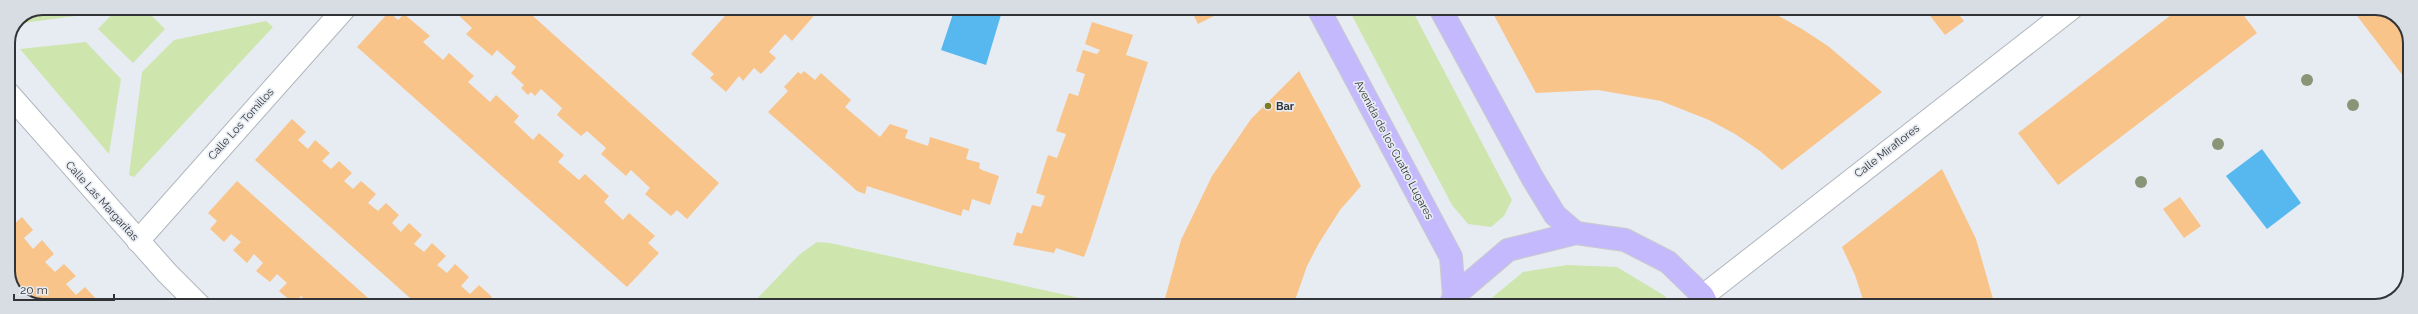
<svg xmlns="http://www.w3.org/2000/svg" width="2418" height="314" font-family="Raleway,sans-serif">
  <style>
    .green { fill: #cee6ae }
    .water { fill: #57b8f0 }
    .building { fill: #f9c489 }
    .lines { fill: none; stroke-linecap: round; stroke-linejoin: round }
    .minor-casing { stroke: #b0b6bd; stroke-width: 24 }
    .major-casing { stroke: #c9cacb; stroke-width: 24 }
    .minor { stroke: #fff; stroke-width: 22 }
    .major { stroke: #c5b9fd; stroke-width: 22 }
    .tree { fill: #889677 }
    .poi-dot { fill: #7d7c23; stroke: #e7ecf3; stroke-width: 1.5 }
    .labels { text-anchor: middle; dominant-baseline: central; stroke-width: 3.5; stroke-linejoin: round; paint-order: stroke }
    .poi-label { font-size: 11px; font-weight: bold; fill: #313336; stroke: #e7ecf3; text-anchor: start }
    .street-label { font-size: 11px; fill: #313336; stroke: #e7ecf3 }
    .rim { fill: none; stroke: #313336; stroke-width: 2 }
  </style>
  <rect width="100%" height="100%" fill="#e7ecf3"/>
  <g class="green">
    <path d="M43 8H90L83 15 16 24 19 18Z"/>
    <path d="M118 8H144L165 29 133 63 98 29Z"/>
    <path d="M169 8H215L176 15Z"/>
    <path d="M1348 8H1411L1512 200 1504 216 1491 227 1468 224 1452 205Z"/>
    <path d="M266 21 273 27 134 177 129 175 142 72 174 40Z"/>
    <path d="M86 42 121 79 109 154 20 49Z"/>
    <path d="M817 242 830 243 1089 300 1088 306H750L800 254Z"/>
    <path d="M1567 265 1617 267 1665 296 1672 306H1482L1523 272Z"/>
  </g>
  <g class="water">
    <path d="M955 8H1003L986 65 941 50Z"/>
    <path d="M2262 149 2301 203 2267 229 2226 176Z"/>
  </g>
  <g class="building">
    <path d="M438 8H524L719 183 687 219 677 210 671 216 645 194 650 188 631 170 626 176 601 154 606 148 587 131 581 136 557 115 562 108 541 89 535 96 531 92 528 95 521 88 524 85 511 73 516 67 497 50 492 56 466 34 472 28 453 10 447 16Z"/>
    <path d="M732 8H815L818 11 792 41 785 34 769 52 776 58 761 74 754 68 743 81 739 76 726 92 710 78 714 74 691 54Z"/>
    <path d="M1040 8H1062L1059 16Z"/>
    <path d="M1190 8H1219L1214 11 1216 15 1198 24Z"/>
    <path d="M1490 8H1765L1802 29 1828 46 1882 92 1782 170 1760 151 1735 134 1709 120 1661 101 1598 90 1536 93Z"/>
    <path d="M1924 8H1970L1960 16 1964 21 1945 35Z"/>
    <path d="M1972 8H1980L1974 12Z"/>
    <path d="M2180 8H2238L2257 33 2058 185 2018 133Z"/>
    <path d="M2351 8H2379L2400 19 2410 39V85Z"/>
    <path d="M389 12 398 20 404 14 430 36 423 42 443 60 449 53 474 76 468 82 490 102 496 95 519 116 514 122 533 140 539 133 564 155 558 162 579 180 585 174 609 196 604 202 623 220 629 213 655 236 648 243 659 253 627 287 357 47Z"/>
    <path d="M1092 22 1133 35 1126 55 1148 62 1090 241 1084 257 1056 248 1054 253 1013 245 1017 232 1022 234 1032 205 1041 207 1045 196 1036 193 1048 155 1057 158 1066 134 1056 131 1069 93 1078 96 1085 74 1076 71 1083 50 1097 54 1100 50 1085 44Z"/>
    <path d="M804 71 815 80 821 73 851 100 845 107 880 137 890 124 908 130 905 138 928 146 930 137 969 149 966 159 980 163 979 168 982 170 999 176 990 205 972 199 969 211 963 209 961 216 867 186 865 194 857 191 768 112 788 91 784 87 798 72 801 74Z"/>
    <path d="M1299 71 1361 186 1340 210 1319 243 1307 266 1293 306H1163L1181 240 1212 176 1251 119Z"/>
    <path d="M292 119 306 132 298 140 308 149 315 140 330 153 322 161 331 169 339 161 352 173 344 181 353 189 361 181 376 194 368 203 378 211 386 203 399 215 392 223 401 232 409 223 422 235 414 244 424 252 432 243 446 256 437 265 447 273 455 264 469 277 461 286 470 294 479 285 492 297 484 306H419L255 160Z"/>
    <path d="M1942 169 1976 239 1995 306H1865L1855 275 1842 247Z"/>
    <path d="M237 181 377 306H310L301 296 294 304 279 291 287 283 277 274 270 282 256 271 263 263 254 254 247 263 233 250 241 242 231 234 224 242 210 229 217 221 208 213Z"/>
    <path d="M2180 197 2201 226 2184 238 2163 209Z"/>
    <path d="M8 201 13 206 8 210Z"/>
    <path d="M22 217 33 230 24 238 33 249 42 240 54 254 45 262 55 272 64 264 76 276 66 284 76 295 85 287 96 299 89 306H39L18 295 8 275V220L13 225Z"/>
  </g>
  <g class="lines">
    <g class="minor-casing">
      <g id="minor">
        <path d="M8 93 167 273 200 306"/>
        <path d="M138 241 345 8"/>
        <path d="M1703 296 2072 8"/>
      </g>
    </g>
    <g class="major-casing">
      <g id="major">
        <path d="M1318 8 1451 257 1454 296"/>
        <path d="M1440 8 1533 179 1555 215 1576 233"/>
        <path d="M1450 306 1454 296 1508 250 1576 233 1625 240 1668 262 1703 296 1708 306"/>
      </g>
    </g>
    <use href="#minor" class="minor"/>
    <use href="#major" class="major"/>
  </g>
  <g class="tree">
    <circle cx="2307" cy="80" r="6"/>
    <circle cx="2353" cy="105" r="6"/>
    <circle cx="2218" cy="144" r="6"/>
    <circle cx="2141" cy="182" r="6"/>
  </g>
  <circle class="poi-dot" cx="1268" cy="106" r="4"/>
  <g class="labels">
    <g class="poi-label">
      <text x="1276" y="106">Bar</text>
    </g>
    <g class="street-label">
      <text transform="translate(241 124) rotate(-48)">Calle Los Tomillos</text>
      <text transform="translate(1394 150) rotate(62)">Avenida de los Cuatro Lugares</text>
      <text transform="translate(1887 151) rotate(-38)">Calle Miraflores</text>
      <text transform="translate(102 201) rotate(48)">Calle Las Margaritas</text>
    </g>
  </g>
  <path d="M0 0H2418V314H0ZM43 15H2375A28 28 0 0 1 2403 43V271A28 28 0 0 1 2375 299H43A28 28 0 0 1 15 271V43A28 28 0 0 1 43 15Z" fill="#d8dde4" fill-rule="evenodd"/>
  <path class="rim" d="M43 15H2375A28 28 0 0 1 2403 43V271A28 28 0 0 1 2375 299H43A28 28 0 0 1 15 271V43A28 28 0 0 1 43 15Z"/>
  <path d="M14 294v6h100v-6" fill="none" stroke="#313336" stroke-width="2"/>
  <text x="20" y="294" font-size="12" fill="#313336" stroke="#e7ecf3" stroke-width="3" paint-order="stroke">20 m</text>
</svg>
